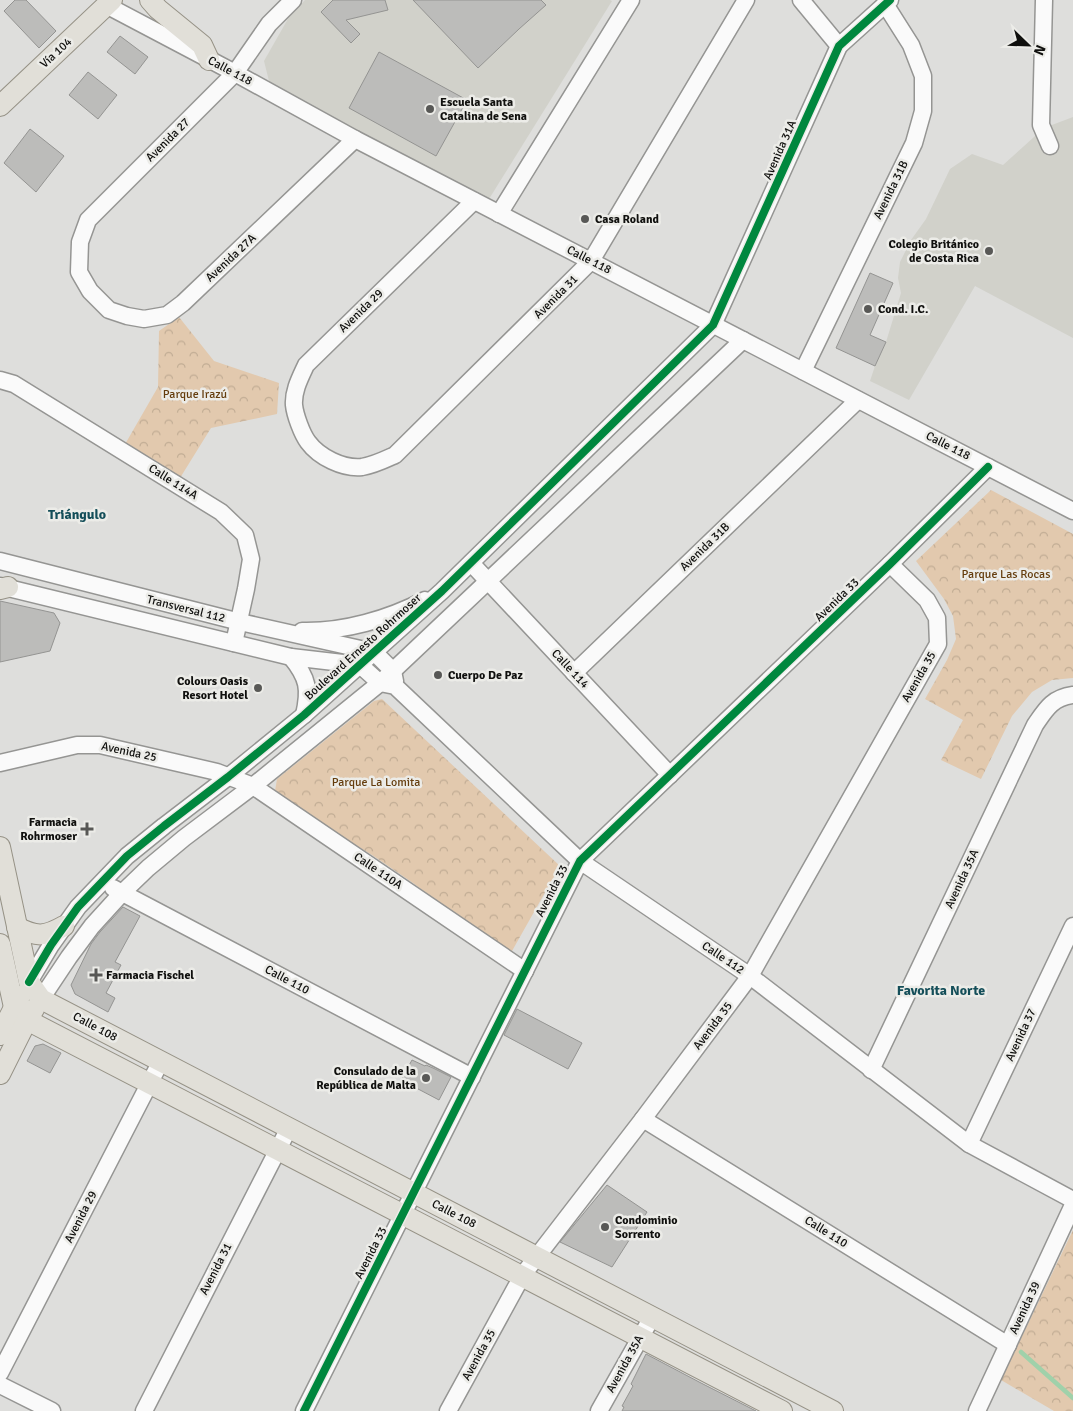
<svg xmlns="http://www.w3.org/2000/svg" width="1073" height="1411" font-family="Signika,sans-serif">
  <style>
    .built { fill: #d1d1ca }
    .park { fill: url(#park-crowns) }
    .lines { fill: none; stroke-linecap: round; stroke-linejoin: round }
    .stream { stroke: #a0d1aa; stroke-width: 4.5 }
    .building { fill: #bcbcba; stroke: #949492 }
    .minor-casing { stroke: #959593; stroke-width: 19 }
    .major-casing { stroke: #969286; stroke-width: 22 }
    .minor { stroke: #fafafa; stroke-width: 16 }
    .major { stroke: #e1dfd8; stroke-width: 20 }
    .cycleway-casing { stroke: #ecece8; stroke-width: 11 }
    .cycleway { stroke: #00873e; stroke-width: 8 }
    .poi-dot { fill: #585856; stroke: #ecece8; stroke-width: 2 }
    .labels { text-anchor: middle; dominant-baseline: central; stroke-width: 5; stroke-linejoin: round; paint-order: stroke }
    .street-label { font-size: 12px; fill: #10100e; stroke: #ecece8 }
    .poi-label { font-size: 12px; font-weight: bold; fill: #10100e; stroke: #ecece8; text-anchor: start }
    .park-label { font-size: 12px; fill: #653d0d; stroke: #ecece8 }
    .neighbourhood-label { font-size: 14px; font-weight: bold; fill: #144e59; stroke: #ecece8 }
  </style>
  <defs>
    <pattern id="park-crowns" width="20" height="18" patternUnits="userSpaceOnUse" patternTransform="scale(1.25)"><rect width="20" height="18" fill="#e2c9ae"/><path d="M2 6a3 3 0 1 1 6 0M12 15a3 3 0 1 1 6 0" fill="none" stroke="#c1ac94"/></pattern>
  </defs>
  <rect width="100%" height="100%" fill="#dededc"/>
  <g class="built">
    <path d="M305 0H610L612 1 489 199 270 85 264 61 289 17Z"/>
    <path d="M1073 117V338L975 286 909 400 870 381 875 366 886 342 901 293 898 278 900 262 911 240 926 219 950 169 972 154 1003 165 1044 128Z"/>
  </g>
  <g class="park">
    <path d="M179 317 214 361 279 383 277 414 211 428 180 478 124 446 158 387 159 331Z"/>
    <path d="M991 490 1073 534V678L1052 680 1032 692 1012 716 981 779 941 760 963 720 925 699 947 660 956 639 953 616 944 599 916 561Z"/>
    <path d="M382 699 560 866 512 951 505 952 413 883 372 855 329 829 275 791 277 779 374 701Z"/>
    <path d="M1073 1230V1411H1054L1001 1380Z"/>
  </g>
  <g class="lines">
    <path class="stream" d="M1021 1352 1073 1398"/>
  </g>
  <g class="building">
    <path d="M15 0H26L56 31 39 48 4 11Z"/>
    <path d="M333 0H385L388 10 346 20 360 34 351 43 321 12Z"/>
    <path d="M413 0H541L546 5 519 29 478 68Z"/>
    <path d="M120 36 148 57 135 74 107 52Z"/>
    <path d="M379 52 467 100 436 156 349 108Z"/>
    <path d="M88 72 117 95 98 119 69 95Z"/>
    <path d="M30 129 64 156 36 192 4 163Z"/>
    <path d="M870 273 893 283 870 335 886 342 875 366 836 348Z"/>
    <path d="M0 601 54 613 60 623 50 651 0 662Z"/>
    <path d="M123 907 140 916 115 962 121 965 106 993 115 998 108 1012 75 994 71 985 91 944 100 932Z"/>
    <path d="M517 1009 582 1043 568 1069 504 1035Z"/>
    <path d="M43 1044 61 1053 50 1073 27 1061 35 1046Z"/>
    <path d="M412 1060 425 1066 426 1065 433 1068 451 1077 439 1100 401 1080Z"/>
    <path d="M607 1185 647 1212 612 1267 560 1242Z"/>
    <path d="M646 1354 701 1383 756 1411H622L624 1407 622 1406 633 1386 631 1384Z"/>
  </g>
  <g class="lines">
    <g class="minor-casing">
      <g id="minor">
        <path d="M293 0 269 24 235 73 88 220 80 242 79 272 90 291 109 310 127 316 144 319 167 315 183 303 355 139"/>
        <path d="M801 0 839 46"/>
        <path d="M1044 0 1041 125 1050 146"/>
        <path d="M106 5 235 73 355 139 1073 511"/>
        <path d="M474 201 306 365C300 378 293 391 294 405 295 415 302 434 308 442 319 457 343 469 362 467 374 465 384 460 395 455L591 261 746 0"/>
        <path d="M499 214 631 0"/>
        <path d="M803 371 914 143 923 111V76L911 45 885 4"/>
        <path d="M0 380 14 384 221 512 245 535 251 559 246 589 234 643"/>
        <path d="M0 561 240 622 374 652 393 671 395 681"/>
        <path d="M471 563 670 775"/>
        <path d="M0 586 291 657 360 665"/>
        <path d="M302 631C344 632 388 619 425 600"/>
        <path d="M291 657C308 678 310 689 304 715"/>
        <path d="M360 665 380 683 395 686 580 861 750 976 969 1144 1073 1200"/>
        <path d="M574 673 858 400"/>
        <path d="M0 763 77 745H100L217 772 253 786 525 971"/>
        <path d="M113 888 472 1077"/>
        <path d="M29 982 51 945 78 907 127 856 164 826 228 777 304 715 442 591 713 325 839 46 890 0"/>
        <path d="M41 999 69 957 92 926 122 893 148 868 184 838 253 786 380 683 743 340"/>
        <path d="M871 1070 1035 725C1046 709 1052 698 1073 695"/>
        <path d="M643 1119 1008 1345"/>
        <path d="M969 1144 1073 926"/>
        <path d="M0 1373 161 1061"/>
        <path d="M0 1385 52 1411"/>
        <path d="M144 1411 289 1128"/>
        <path d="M304 1411 580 861 890 564 988 467"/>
        <path d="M448 1411 522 1276 643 1119 750 976 938 644 937 618 927 600 890 564"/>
        <path d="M599 1411 652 1317"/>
        <path d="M977 1411 1073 1205"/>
      </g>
    </g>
    <g class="major-casing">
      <g id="major">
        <path d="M150 0 158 9 202 45 209 60"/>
        <path d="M0 106 112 0"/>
        <path d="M0 589 8 587"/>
        <path d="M0 847 29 982 41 999 833 1411"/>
        <path d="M17 927C36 937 45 937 64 926"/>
        <path d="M0 944 14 1007 27 1020 782 1411"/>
        <path d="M0 1035 20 996"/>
        <path d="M0 1074 27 1020 34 1009"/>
      </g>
    </g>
    <use href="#minor" class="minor"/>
    <use href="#major" class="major"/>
    <g class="cycleway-casing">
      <g id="cycleway">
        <path d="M29 982 51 945 78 907 127 856 164 826 228 777 304 715 442 591 713 325 839 46 890 0"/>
        <path d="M304 1411 580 861 890 564 988 467"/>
      </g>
    </g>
    <use href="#cycleway" class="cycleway"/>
  </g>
  <g class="poi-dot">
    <circle cx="430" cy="109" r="5"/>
    <circle cx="585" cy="219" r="5"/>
    <circle cx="989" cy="251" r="5"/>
    <circle cx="868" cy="309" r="5"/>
    <circle cx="438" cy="675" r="5"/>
    <circle cx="258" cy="688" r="5"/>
    <path d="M84.5 821.5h5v5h5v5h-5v5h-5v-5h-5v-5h5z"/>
    <path d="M93.5 967.5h5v5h5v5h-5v5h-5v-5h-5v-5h5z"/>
    <circle cx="426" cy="1078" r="5"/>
    <circle cx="605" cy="1227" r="5"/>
  </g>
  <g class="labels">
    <g class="street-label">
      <text transform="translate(56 53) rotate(-43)">Vía 104</text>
      <text transform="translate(230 71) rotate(28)">Calle 118</text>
      <text transform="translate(168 140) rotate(-45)">Avenida 27</text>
      <text transform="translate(780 150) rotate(-66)">Avenida 31A</text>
      <text transform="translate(891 190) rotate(-64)">Avenida 31B</text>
      <text transform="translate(231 258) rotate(-43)">Avenida 27A</text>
      <text transform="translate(589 260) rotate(27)">Calle 118</text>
      <text transform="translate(556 297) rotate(-45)">Avenida 31</text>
      <text transform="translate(361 311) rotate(-44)">Avenida 29</text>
      <text transform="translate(948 446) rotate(27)">Calle 118</text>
      <text transform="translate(173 482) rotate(32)">Calle 114A</text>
      <text transform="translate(705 547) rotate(-44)">Avenida 31B</text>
      <text transform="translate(837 600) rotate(-44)">Avenida 33</text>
      <text transform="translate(186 609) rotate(14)">Transversal 112</text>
      <text transform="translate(363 647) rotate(-42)">Boulevard Ernesto Rohrmoser</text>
      <text transform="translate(570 669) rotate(47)">Calle 114</text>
      <text transform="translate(919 677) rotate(-60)">Avenida 35</text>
      <text transform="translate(129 752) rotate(12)">Avenida 25</text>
      <text transform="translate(378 871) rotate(34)">Calle 110A</text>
      <text transform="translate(962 879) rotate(-65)">Avenida 35A</text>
      <text transform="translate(552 891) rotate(-63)">Avenida 33</text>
      <text transform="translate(723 958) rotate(34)">Calle 112</text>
      <text transform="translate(287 980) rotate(28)">Calle 110</text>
      <text transform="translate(713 1026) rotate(-53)">Avenida 35</text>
      <text transform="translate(95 1027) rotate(28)">Calle 108</text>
      <text transform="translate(1021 1035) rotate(-65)">Avenida 37</text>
      <text transform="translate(454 1214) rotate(27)">Calle 108</text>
      <text transform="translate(81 1217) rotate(-63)">Avenida 29</text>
      <text transform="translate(826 1232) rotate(32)">Calle 110</text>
      <text transform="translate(371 1253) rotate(-63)">Avenida 33</text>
      <text transform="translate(216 1269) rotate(-63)">Avenida 31</text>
      <text transform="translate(1025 1308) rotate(-65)">Avenida 39</text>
      <text transform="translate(479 1355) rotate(-61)">Avenida 35</text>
      <text transform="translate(625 1364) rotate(-61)">Avenida 35A</text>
    </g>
    <g class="poi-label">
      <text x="440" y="102">Escuela Santa<tspan x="440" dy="14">Catalina de Sena</tspan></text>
      <text x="595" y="219">Casa Roland</text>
      <text x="979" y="244" text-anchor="end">Colegio Británico<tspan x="979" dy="14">de Costa Rica</tspan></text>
      <text x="878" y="309">Cond. I.C.</text>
      <text x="448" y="675">Cuerpo De Paz</text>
      <text x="248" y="681" text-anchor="end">Colours Oasis<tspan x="248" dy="14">Resort Hotel</tspan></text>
      <text x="77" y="822" text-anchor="end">Farmacia<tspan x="77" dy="14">Rohrmoser</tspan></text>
      <text x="106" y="975">Farmacia Fischel</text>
      <text x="416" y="1071" text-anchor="end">Consulado de la<tspan x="416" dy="14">República de Malta</tspan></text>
      <text x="615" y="1220">Condominio<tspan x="615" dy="14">Sorrento</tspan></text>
    </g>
    <g class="park-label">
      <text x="195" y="394">Parque Irazú</text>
      <text x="1006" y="574">Parque Las Rocas</text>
      <text x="376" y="782">Parque La Lomita</text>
    </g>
    <g class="neighbourhood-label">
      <text x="77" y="514">Triángulo</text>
      <text x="941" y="990">Favorita Norte</text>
    </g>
  </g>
  <g transform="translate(1028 45) rotate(113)" stroke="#ecece8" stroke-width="4" paint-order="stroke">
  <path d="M0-4L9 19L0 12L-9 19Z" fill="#10100e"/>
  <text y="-8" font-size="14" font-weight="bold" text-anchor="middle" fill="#10100e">N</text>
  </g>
</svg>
